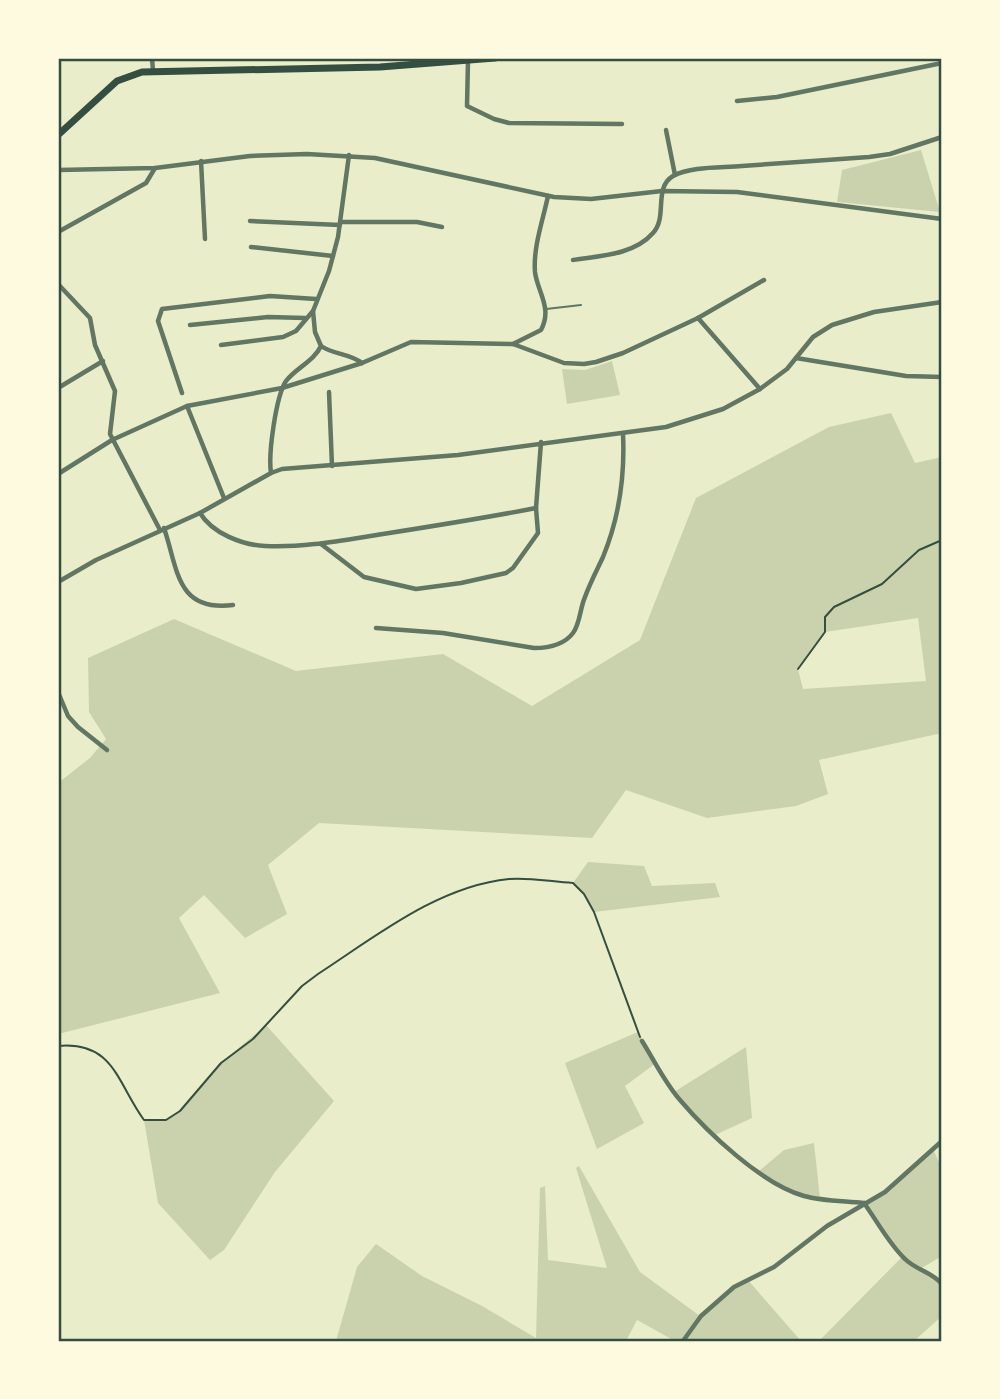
<svg xmlns="http://www.w3.org/2000/svg" width="1000" height="1399" font-family="Overpass,sans-serif">
  <style>
    .green { fill: #cad2ad; fill-rule: evenodd }
    .lines { fill: none; stroke-linecap: round; stroke-linejoin: round }
    .path { stroke: #344e41; stroke-width: 2 }
    .service { stroke: #617663; stroke-width: 2 }
    .minor { stroke: #617663; stroke-width: 4.5 }
    .primary { stroke: #344e41; stroke-width: 7 }
    .neatline { fill: none; stroke: #344e41; stroke-width: 2.5 }
  </style>
  <rect width="100%" height="100%" fill="#e9edc9"/>
  <g class="green">
    <path d="M921 150 940 212 837 202 842 170Z"/>
    <path d="M612 361 620 395 567 404 562 369 585 370Z"/>
    <path d="M891 413 915 463 942 457V733L819 760 828 794 796 806 707 818 626 790 592 838 319 823 268 865 287 914 245 938 204 895 179 918 220 993 58 1034V783L90 758 106 739 89 712 88 658 174 619 296 671 443 654 532 706 640 640 696 498 829 427ZM918 618 926 681 803 689 798 669 825 632Z"/>
    <path d="M588 862 644 866 652 886 715 883 720 897 594 912 584 894 573 883Z"/>
    <path d="M266 1025 334 1101 275 1172 224 1250 210 1260 158 1203 144 1120H166L180 1111 221 1063Z"/>
    <path d="M638 1032 656 1063 625 1086 644 1123 597 1149 565 1063Z"/>
    <path d="M746 1047 752 1118 715 1135 674 1092Z"/>
    <path d="M814 1143 820 1199 796 1193 759 1171 784 1150Z"/>
    <path d="M933 1149 942 1169V1256L920 1269 942 1284V1316L914 1341H819L902 1257 864 1203 885 1192Z"/>
    <path d="M579 1166 640 1272 700 1316 747 1279 801 1341H675L637 1320 626 1341H336L357 1267 376 1244 422 1276 482 1306 536 1338 540 1188 545 1186 548 1260 607 1268 576 1168Z"/>
  </g>
  <g class="lines">
    <g class="path">
      <path d="M798 669 825 632V617L834 607 882 584 919 550 942 540"/>
      <path d="M58 1046C114 1041 117 1083 144 1120H166L180 1111 221 1063 253 1039 302 986 318 974C375 937 438 886 509 879 529 877 552 882 573 883L584 894 594 912 640 1037"/>
    </g>
    <path class="service" d="M546 309 581 305"/>
    <g class="minor">
      <path d="M152 58 153 71"/>
      <path d="M468 61 467 106 494 119 509 123 622 124"/>
      <path d="M737 101 777 97 942 63"/>
      <path d="M666 130 675 175"/>
      <path d="M201 161 205 239"/>
      <path d="M58 170 155 168 250 156 307 154 375 158 554 197 591 199 662 191 737 192 942 219"/>
      <path d="M250 221 340 225"/>
      <path d="M341 222H417L442 227"/>
      <path d="M58 232 146 183 155 168"/>
      <path d="M251 247 333 256"/>
      <path d="M573 260C599 256 634 255 653 233 668 217 653 188 673 176 692 166 721 168 742 166 784 163 827 160 869 157L890 154 942 137"/>
      <path d="M58 284 90 318 95 345 115 391 110 434 160 530"/>
      <path d="M698 318 760 389"/>
      <path d="M190 325 268 317 305 318"/>
      <path d="M513 344 541 330C553 308 537 291 535 272 533 247 543 220 548 196"/>
      <path d="M221 345 283 337 296 331 313 311"/>
      <path d="M321 346C334 355 349 353 362 363"/>
      <path d="M796 358 906 376 942 377"/>
      <path d="M58 388 103 361"/>
      <path d="M329 392 332 466"/>
      <path d="M182 393 158 321 162 309 270 296 316 299"/>
      <path d="M187 406 224 498"/>
      <path d="M271 473C268 454 276 396 286 381 296 368 314 361 321 346L315 332 313 311 329 271 338 237 349 155"/>
      <path d="M58 474 112 440 187 406 282 388 362 363 411 342 513 344 564 363 584 364 596 362 623 353 698 318 764 280"/>
      <path d="M200 513C212 533 242 545 265 546 304 548 344 540 383 534 434 526 485 518 536 508"/>
      <path d="M164 528C178 569 176 612 233 605"/>
      <path d="M321 544 364 577 416 589 461 583 506 573 513 568 538 533 536 508 541 442"/>
      <path d="M58 582 96 560 200 513 271 473 282 469 458 455 666 427 723 409 760 389 787 369 813 337 832 325 874 312 942 302"/>
      <path d="M376 628 443 633 534 648C548 648 564 645 573 633 580 624 580 608 585 597 590 583 597 570 603 557 619 518 625 476 623 434"/>
      <path d="M58 692 68 716 78 727 107 750"/>
      <path d="M642 1041C654 1060 665 1083 680 1100 708 1133 762 1184 804 1196 822 1201 844 1201 863 1203"/>
      <path d="M864 1203C877 1221 889 1244 905 1259 916 1270 932 1272 942 1284"/>
      <path d="M683 1341 701 1316 734 1287 774 1267 827 1226 885 1192 942 1141"/>
    </g>
    <path class="primary" d="M58 135 117 81 142 72 380 67 495 58"/>
  </g>
  <rect width="1000" height="1399" fill="none" stroke="#fefae0" stroke-width="119"/>
  <rect x="60" y="60" width="880" height="1280" class="neatline"/>
</svg>
